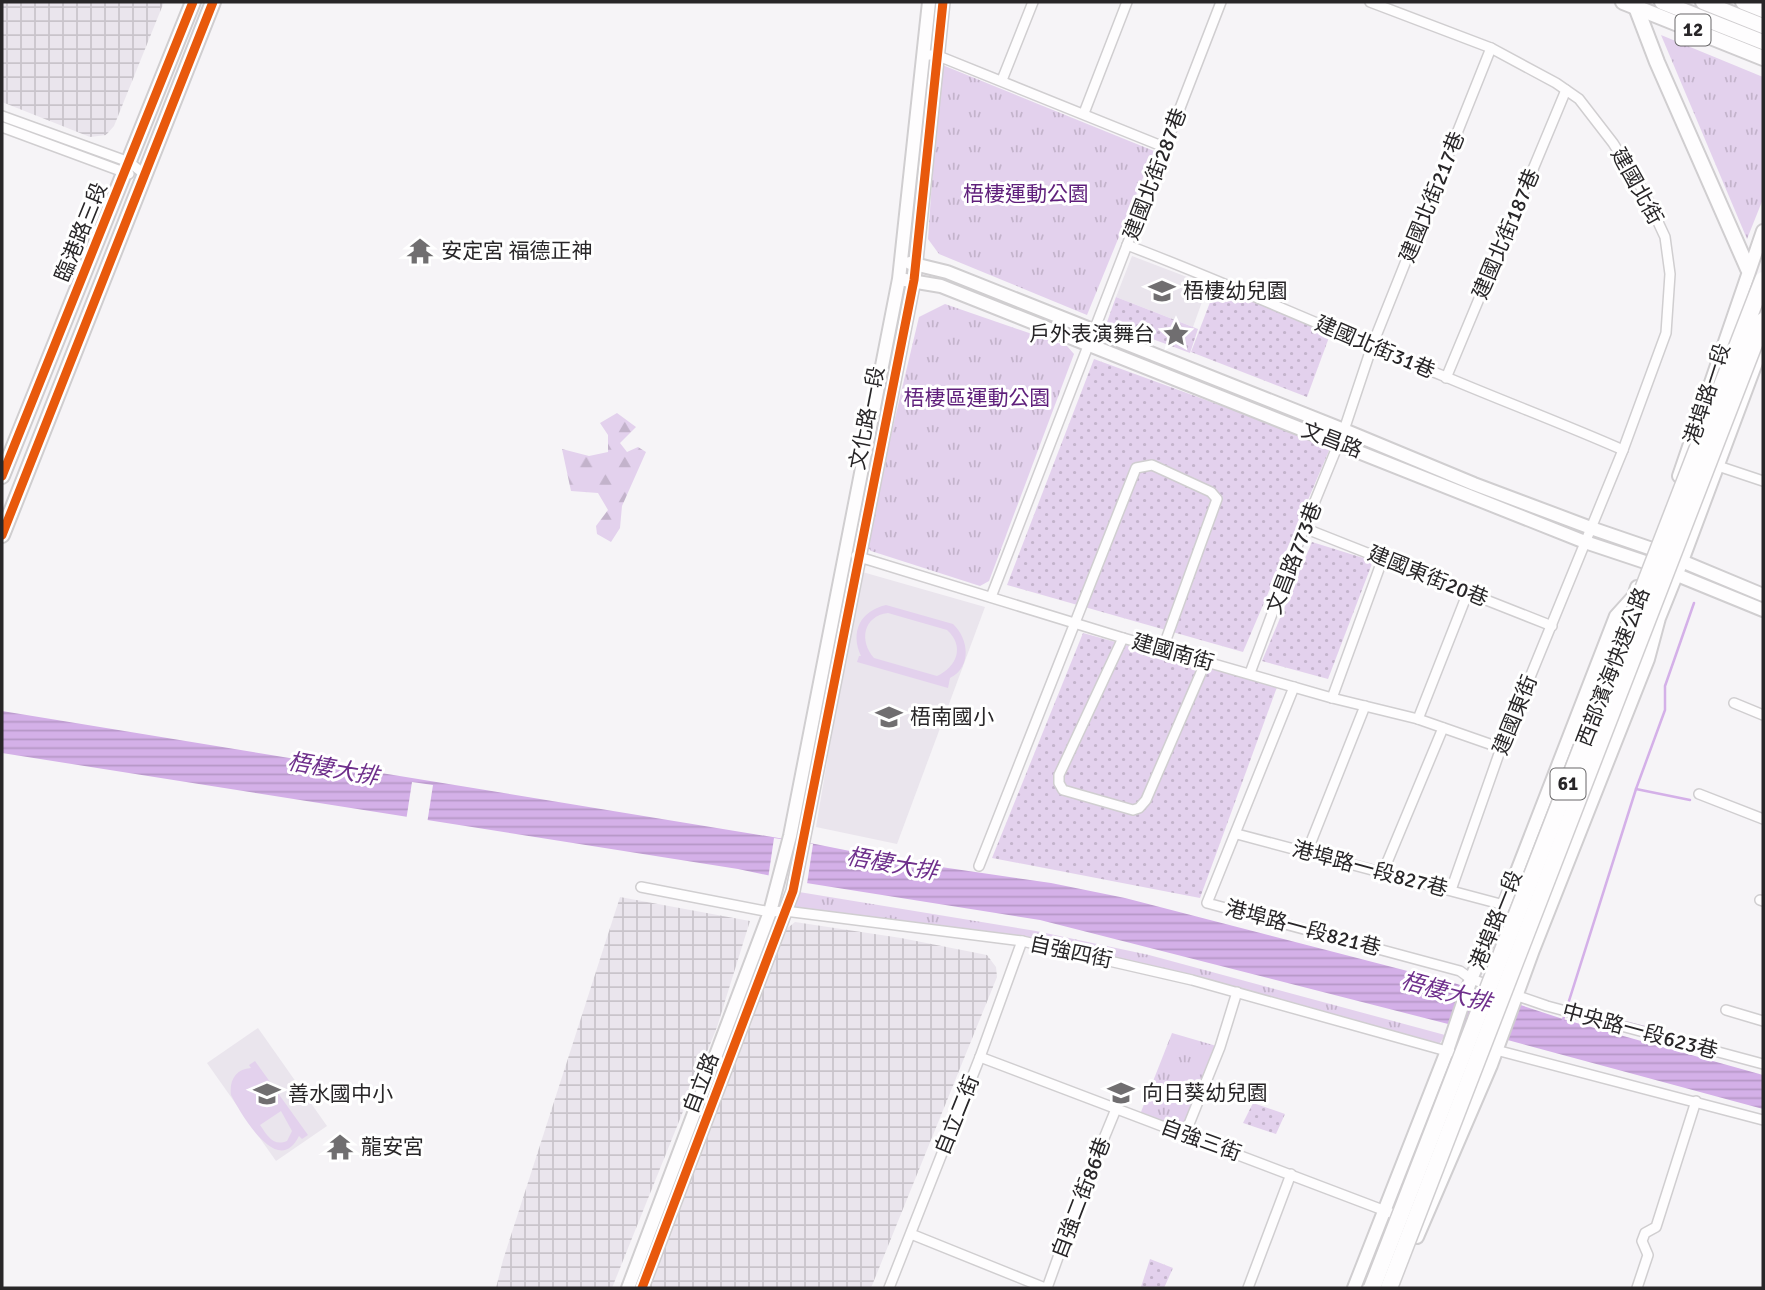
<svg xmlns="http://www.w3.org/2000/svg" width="1765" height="1290" font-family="Signika,'Noto Sans TC',sans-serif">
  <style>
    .built { fill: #eae5ed }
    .industrial { fill: url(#industrial-grid) }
    .grass { fill: url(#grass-dots) }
    .forest { fill: url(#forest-firs) }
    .park { fill: url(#park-tufts) }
    .garden { fill: #e3d1ed; fill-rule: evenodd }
    .water { fill: url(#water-rules) }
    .pier { fill: #f6f4f7 }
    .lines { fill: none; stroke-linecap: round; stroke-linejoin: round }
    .stream { stroke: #d4b0e8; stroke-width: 2.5 }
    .street-casing { stroke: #d0ced0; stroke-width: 12 }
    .secondary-casing { stroke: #d0ced0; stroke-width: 16 }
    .primary-casing { stroke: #d0ced0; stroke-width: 18 }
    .street { stroke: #fefdfe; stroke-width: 9 }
    .secondary { stroke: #fefdfe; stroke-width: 12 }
    .primary { stroke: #fefdfe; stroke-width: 14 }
    .highway-bridge-casing { stroke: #d0ced0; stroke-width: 19; stroke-linecap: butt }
    .highway-bridge { stroke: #fefdfe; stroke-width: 16 }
    .cycleway-casing { stroke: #fff; stroke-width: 13 }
    .cycleway { stroke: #e8590c; stroke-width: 9 }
    .labels { text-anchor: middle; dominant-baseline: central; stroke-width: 6; stroke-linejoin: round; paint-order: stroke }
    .shield { fill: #fff; stroke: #686768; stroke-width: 2 }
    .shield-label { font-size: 19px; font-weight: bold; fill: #282628 }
    .street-label { font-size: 21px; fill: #282628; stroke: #fff }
    .park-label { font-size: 21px; fill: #5f1f7b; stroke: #fff }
    .poi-label { font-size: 21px; fill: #282628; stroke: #fff; text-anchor: start }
    .water-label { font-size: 23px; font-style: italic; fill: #6f308c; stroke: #fff }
  </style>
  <defs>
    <pattern id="industrial-grid" width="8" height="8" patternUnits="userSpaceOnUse" patternTransform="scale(1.75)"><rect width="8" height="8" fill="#eae5ed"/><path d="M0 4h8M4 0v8" fill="none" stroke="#c9c4cb"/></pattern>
    <pattern id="grass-dots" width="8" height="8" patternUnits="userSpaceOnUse" patternTransform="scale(1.75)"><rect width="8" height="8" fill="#e3d1ed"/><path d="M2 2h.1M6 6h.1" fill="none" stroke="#c3b3cb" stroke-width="1.8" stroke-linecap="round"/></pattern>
    <pattern id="forest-firs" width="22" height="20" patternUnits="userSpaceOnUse" patternTransform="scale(1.75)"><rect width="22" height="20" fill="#e3d1ed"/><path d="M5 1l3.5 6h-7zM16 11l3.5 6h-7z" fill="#c3b3cb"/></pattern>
    <pattern id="park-tufts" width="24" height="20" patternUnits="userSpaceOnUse" patternTransform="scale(1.75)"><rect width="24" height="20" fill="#e3d1ed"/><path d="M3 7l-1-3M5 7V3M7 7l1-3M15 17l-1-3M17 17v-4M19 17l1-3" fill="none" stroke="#c3b3cb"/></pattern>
    <pattern id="water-rules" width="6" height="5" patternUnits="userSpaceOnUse" patternTransform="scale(1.75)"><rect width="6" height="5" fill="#d4b0e8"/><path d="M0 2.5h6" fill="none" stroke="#b697c7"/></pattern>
  </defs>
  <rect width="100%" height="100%" fill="#f6f4f7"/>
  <g class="built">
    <path d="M1132 256 1208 285 1193 327 1116 297Z"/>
    <path d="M859 571 985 607 897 844 816 827Z"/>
    <path d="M258 1028 327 1126 276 1161 207 1063Z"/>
  </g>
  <g class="industrial">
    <path d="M2 2H164L114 126 106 135 90 137 2 102Z"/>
    <path d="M620 897 750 921 717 1027 612 1288H496L503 1260Z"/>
    <path d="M795 922 901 938 987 955 996 967 997 977 871 1288H646L764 988 779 935Z"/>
  </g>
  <g class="grass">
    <path d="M1217 284 1331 332 1307 397 1191 352Z"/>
    <path d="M1116 297 1198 329 1190 353 1107 322Z"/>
    <path d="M1094 359 1331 446 1243 652 1007 585Z"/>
    <path d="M1312 542 1373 561 1328 679 1262 661Z"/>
    <path d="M1083 633 1277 687 1200 898 992 858Z"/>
    <path d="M1253 1103 1285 1114 1276 1134 1243 1123Z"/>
    <path d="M1150 1259 1173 1268 1164 1288 1141 1287Z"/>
  </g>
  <path class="forest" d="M617 413 636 427 620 443 627 452 638 447 646 452 622 506 620 528 611 542 597 534 596 526 608 510 598 493 571 491 562 449 589 456 608 452V435L600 423Z"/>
  <g class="park">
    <path d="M1661 35 1763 77V199L1747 239Z"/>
    <path d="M940 64 1154 151 1087 315 939 254 928 239Z"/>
    <path d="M945 304 1067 346 1074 354 989 581 980 586 871 551 865 544 919 317Z"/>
    <path d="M793 891 1036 931 1149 955 1445 1035 1437 1048 1035 944 793 909Z"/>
    <path d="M1172 1033 1220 1047 1185 1134 1139 1117Z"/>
  </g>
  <g class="garden">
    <path d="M886 605 953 624C969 639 972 667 950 678L948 688 857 662 859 656H861C850 632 860 611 886 605ZM888 613 947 630C965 646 957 667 937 676L874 658C859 641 863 616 888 613Z"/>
    <path d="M255 1061 308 1135 302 1139 299 1136C278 1179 241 1114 231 1095 229 1080 236 1069 251 1068L249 1065ZM281 1111 292 1131 287 1141C273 1147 267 1135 260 1125Z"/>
  </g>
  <path class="water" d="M2 711 815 844 900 861 1051 883 1125 898 1454 983 1566 1020 1763 1075V1109L1456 1026 1040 920 800 882 738 869 2 753Z"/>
  <g class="pier">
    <path d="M412 782 433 785 427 824 406 821Z"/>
    <path d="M774 838 813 844 807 884 768 879Z"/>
  </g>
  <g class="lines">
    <g class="stream">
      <path d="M1636 789 1690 800"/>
      <path d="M1589 1013 1711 1044"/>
      <path d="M1562 1023 1636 789 1665 710V686L1694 603"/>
    </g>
    <g class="street-casing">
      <g id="street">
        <path d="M1370 2 1491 48 1556 83 1579 99 1613 143 1645 194 1665 237 1670 274 1666 333 1623 450 1501 748 1451 890"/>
        <path d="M923 55H936L1164 147"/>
        <path d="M1002 80 1033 2"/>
        <path d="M1084 113 1127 2"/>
        <path d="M2 116 129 162 144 174"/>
        <path d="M2 127 129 174"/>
        <path d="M1127 245C1235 286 1339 334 1446 377 1505 402 1564 424 1623 450"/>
        <path d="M1446 378 1566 90"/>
        <path d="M1718 466 1763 481"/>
        <path d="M1304 528 1552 626"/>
        <path d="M856 556 1123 638 1332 698 1418 719 1501 748"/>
        <path d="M991 597 1221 2"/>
        <path d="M1123 638 1059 775V783L1063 790 1133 810 1139 808 1146 800 1206 661"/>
        <path d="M1250 673 1304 528 1344 430 1372 346 1491 48"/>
        <path d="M1294 687 1207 903 1460 971 1471 979 1492 986"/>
        <path d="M1332 698 1383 558"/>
        <path d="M1734 703 1763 715"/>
        <path d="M1418 719 1468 592"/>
        <path d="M1699 794 1763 819"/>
        <path d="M1237 834 1504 905"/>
        <path d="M1307 852 1365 706"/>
        <path d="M979 866 1136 468 1152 465 1211 492 1217 499 1163 648"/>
        <path d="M1383 872 1443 728"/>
        <path d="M641 887 770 912 785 911 1022 941 1192 980 1450 1052"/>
        <path d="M1760 900 1763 901"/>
        <path d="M1512 994 1547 1006 1763 1064"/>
        <path d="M1726 1010 1763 1021"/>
        <path d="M1496 1050 1763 1120"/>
        <path d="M980 1057 1404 1218"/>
        <path d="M1185 1134 1220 1047 1237 992"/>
        <path d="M911 1234 1045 1288"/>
        <path d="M889 1288 980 1057 1022 941"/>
        <path d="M1047 1288 1079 1199 1116 1109"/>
        <path d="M1248 1288 1291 1174"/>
        <path d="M1637 1288 1648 1255 1642 1241 1645 1233 1656 1227 1696 1101"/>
      </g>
    </g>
    <g class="secondary-casing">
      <g id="secondary">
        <path d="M910 263 947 272 1344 430 1474 484 1591 528 1655 550 1763 595"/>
        <path d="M905 280 941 286 1585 542 1648 563 1763 610"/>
        <path d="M1679 476 1763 231"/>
        <path d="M1417 1237 1491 1065 1533 950 1648 659 1659 618 1682 561 1763 344"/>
        <path d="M628 1288 770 912 790 836 899 279 929 2"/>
        <path d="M642 1288 793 891 914 280 943 2"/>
        <path d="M1354 1288 1447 1051 1471 979 1504 905 1616 616 1634 596 1637 587"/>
      </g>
    </g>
    <g class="primary-casing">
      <g id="primary">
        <path d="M1623 2 1763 58"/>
        <path d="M1638 2 1636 7 1657 62 1748 269"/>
        <path d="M1662 2 1763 42"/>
        <path d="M1703 2 1763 26"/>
        <path d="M1743 2 1763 10"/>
        <path d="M2 476 193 2"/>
        <path d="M2 535 213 2"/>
      </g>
    </g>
    <use href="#street" class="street"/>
    <use href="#secondary" class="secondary"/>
    <use href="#primary" class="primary"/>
    <g class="highway-bridge-casing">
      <g id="highway-bridge">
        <path d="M1372 1288 1763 280"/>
        <path d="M1389 1288 1763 321"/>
      </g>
    </g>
    <use href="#highway-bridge" class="highway-bridge"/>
    <g class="cycleway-casing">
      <g id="cycleway">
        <path d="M2 476 193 2"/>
        <path d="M2 535 213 2"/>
        <path d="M642 1288 793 891 914 280 943 2"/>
      </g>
    </g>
    <use href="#cycleway" class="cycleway"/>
  </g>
  <defs>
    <g id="temple-bare" transform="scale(2.1)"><path d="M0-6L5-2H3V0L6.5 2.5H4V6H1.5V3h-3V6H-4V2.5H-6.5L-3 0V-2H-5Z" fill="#706e70" stroke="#fff" stroke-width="2.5" paint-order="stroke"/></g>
    <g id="school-bare" transform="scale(2.1)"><path d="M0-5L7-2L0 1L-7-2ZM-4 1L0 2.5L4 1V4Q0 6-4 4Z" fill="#706e70" stroke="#fff" stroke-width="2.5" paint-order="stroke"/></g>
    <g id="sight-bare" transform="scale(2.1)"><path d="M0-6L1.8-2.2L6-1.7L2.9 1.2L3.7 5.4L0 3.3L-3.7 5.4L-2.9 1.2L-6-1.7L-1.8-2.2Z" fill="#706e70" stroke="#fff" stroke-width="2.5" paint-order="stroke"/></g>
  </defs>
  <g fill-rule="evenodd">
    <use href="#temple-bare" x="420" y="251"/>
    <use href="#school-bare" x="1162" y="291"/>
    <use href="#sight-bare" x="1176" y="334"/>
    <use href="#school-bare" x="889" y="717"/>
    <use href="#school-bare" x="1121" y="1093"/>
    <use href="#school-bare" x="267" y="1094"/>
    <use href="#temple-bare" x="340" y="1147"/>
  </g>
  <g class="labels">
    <g class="shield">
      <rect x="1675.5" y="14.5" width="35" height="31" rx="5"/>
      <rect x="1550.5" y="768.5" width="35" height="31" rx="5"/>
    </g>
    <g class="shield-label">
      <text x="1693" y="30">12</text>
      <text x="1568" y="784">61</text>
    </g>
    <g class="street-label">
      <text transform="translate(1155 174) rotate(-69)">建國北街287巷</text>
      <text transform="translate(1637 186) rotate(61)">建國北街</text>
      <text transform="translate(1432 197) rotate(-68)">建國北街217巷</text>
      <text transform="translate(81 232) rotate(-68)">臨港路三段</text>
      <text transform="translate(1506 234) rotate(-67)">建國北街187巷</text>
      <text transform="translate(1375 347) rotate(23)">建國北街31巷</text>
      <text transform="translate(1707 394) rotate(-72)">港埠路一段</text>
      <text transform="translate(867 418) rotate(-79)">文化路一段</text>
      <text transform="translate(1332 440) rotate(21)">文昌路</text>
      <text transform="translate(1294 558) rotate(-69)">文昌路773巷</text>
      <text transform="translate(1428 576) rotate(22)">建國東街20巷</text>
      <text transform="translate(1173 652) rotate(16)">建國南街</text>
      <text transform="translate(1613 667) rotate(-69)">西部濱海快速公路</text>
      <text transform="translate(1515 715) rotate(-68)">建國東街</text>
      <text transform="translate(1370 869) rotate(15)">港埠路一段827巷</text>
      <text transform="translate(1496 920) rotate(-68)">港埠路一段</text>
      <text transform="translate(1303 928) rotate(15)">港埠路一段821巷</text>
      <text transform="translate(1071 952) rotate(12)">自強四街</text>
      <text transform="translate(1640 1031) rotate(15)">中央路一段623巷</text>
      <text transform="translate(701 1083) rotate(-69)">自立路</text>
      <text transform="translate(957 1115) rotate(-68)">自立二街</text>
      <text transform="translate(1201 1140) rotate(20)">自強三街</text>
      <text transform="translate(1081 1198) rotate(-69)">自強二街86巷</text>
    </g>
    <g class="park-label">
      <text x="1026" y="194">梧棲運動公園</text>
      <text x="977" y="398">梧棲區運動公園</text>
    </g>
    <g class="poi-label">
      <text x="441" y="251">安定宮 福德正神</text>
      <text x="1183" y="291">梧棲幼兒園</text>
      <text x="1155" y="334" text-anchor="end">戶外表演舞台</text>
      <text x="910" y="717">梧南國小</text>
      <text x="1142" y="1093">向日葵幼兒園</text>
      <text x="288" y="1094">善水國中小</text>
      <text x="361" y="1147">龍安宮</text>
    </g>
    <g class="water-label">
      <text transform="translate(333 769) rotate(10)">梧棲大排</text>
      <text transform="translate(892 864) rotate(10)">梧棲大排</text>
      <text transform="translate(1446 992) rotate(15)">梧棲大排</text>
    </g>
  </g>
  <rect width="1765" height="1290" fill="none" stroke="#282628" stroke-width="7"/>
</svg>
